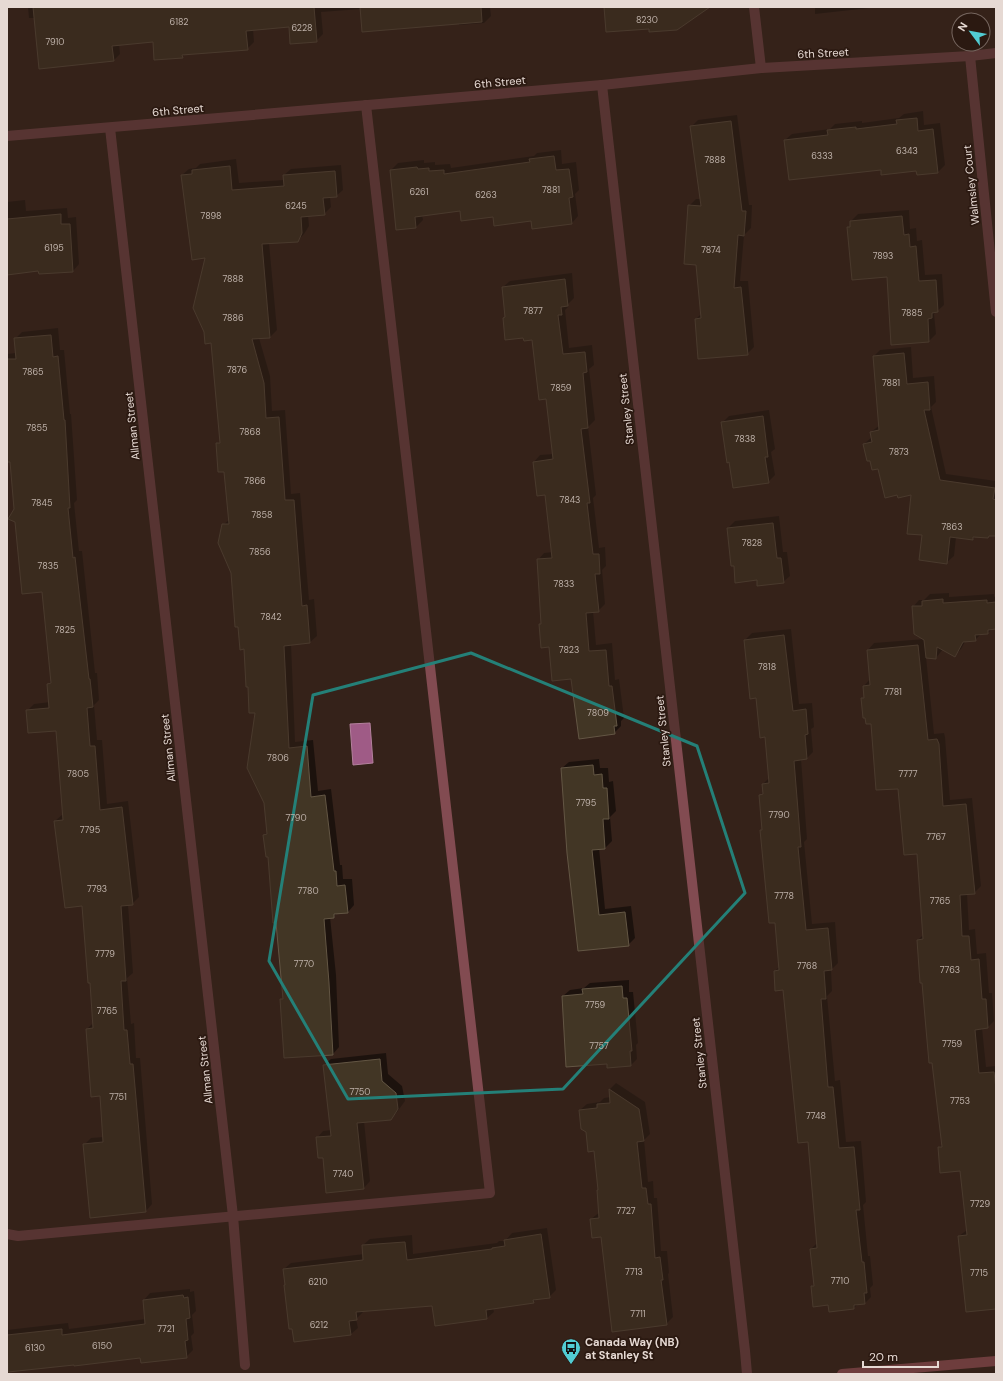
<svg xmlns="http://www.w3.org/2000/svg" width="1003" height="1381" font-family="'DM Sans',sans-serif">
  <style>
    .water { fill: #9f5b86; stroke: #b4819d }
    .shadow { fill: #0007 }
    .building { fill: #423625; stroke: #635644 }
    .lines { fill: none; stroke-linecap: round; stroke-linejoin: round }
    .service { stroke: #824b51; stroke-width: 10 }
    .minor { stroke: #824b51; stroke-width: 10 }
    .tertiary { stroke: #824b51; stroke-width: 10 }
    .secondary { stroke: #b45d68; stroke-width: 10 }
    .marked { fill: none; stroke: #248078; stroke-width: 3; stroke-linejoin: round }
    .labels { text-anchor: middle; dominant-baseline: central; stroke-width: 3.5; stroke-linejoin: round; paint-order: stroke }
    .number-label { font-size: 9px; fill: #bdb0a8 }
    .street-label { font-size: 11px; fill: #e6d9d3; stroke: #2b1911 }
    .poi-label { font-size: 11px; font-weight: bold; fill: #e6d9d3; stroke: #2b1911; text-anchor: start }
  </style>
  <rect width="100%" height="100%" fill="#35221a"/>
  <path class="water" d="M370 723 373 763 353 765 350 724Z"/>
  <g class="shadow">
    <path d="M28 7H490L491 16 484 23 459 25V23L361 9 321 12 323 34 316 41 290 26 253 29 254 42 247 49 185 54 182 57 154 40 119 44 120 54 113 61 35 18H29Z"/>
    <path d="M815 7H878L815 14Z"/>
    <path d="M923 111 924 125 940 123 945 165 938 172 881 169 785 140 792 134 830 129 835 124 862 121V123L899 118 904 114Z"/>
    <path d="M737 115 749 205H752L751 228 744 235 740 281H748L754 347 747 354 696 319 701 314 697 264 689 206 696 199H701L691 127 698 120Z"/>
    <path d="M561 150 562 164 576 162 579 190 575 194 578 216 572 223 494 216 461 210 422 215 423 220 416 227 397 229 391 170 398 163 424 160V163L435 162V165L450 164 451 168 534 156 537 153Z"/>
    <path d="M236 159 239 183 284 180V175L291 169 341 165 343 190 336 196 330 197 331 207 324 214 308 215 309 226 304 234 297 241 269 243 277 330 270 337 259 338 270 376 272 411 285 410 291 494 300 493 309 600 314 599 317 636 310 642 291 644 295 742 313 740 318 791 331 789 340 865H342L343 879H352L354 905 348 912 337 913 333 917H330L336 975 339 1047 333 1054 281 1000 284 997 277 922 269 856 264 835 268 831 256 712 223 525 230 519 225 471 217 444 221 440 206 257 182 175 189 169 196 168 200 164Z"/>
    <path d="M25 200 26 211 67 208 68 218 76 217 79 264 73 271 39 270 7 274V202Z"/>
    <path d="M909 210 910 229 916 228 917 241 922 240 925 275 942 274 944 305 934 314 936 334 929 341 892 344 888 276 849 227 851 225V221L858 214Z"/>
    <path d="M572 273 574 298 568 304V307L565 310 569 348 592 345 594 365 589 369 595 420 588 427 596 495 593 498 599 548 605 547 606 566 602 570 605 604 598 611H593L596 645 612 643 615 680 619 679 624 718 621 721V726L614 733 550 646 540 625 542 623 538 560 544 553 553 552 546 494 534 462 540 455 554 454 547 398 533 339 506 316 503 287 510 281Z"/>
    <path d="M58 328 60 350H64L70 414H71L77 500 74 503 79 551H82L95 673H97L99 700 94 705 97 740H102L107 804 128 801 139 897 132 904 128 905 133 973 127 978 131 1024 134 1023 136 1058H140L152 1204 146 1211 84 1145 91 1138 104 1137 101 1095 87 1029 94 1022 83 904 55 821 63 814 57 729 27 711 34 704 50 702 48 684 52 680 43 591 15 509 11 461H7V354L16 353 15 339 22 332Z"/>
    <path d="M911 347 913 378 934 376 936 402 931 407 946 474 996 481V535H990L988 537 976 536 973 539 956 537 954 556 947 562 923 534 912 494 879 468 864 444 872 437 871 432 880 425 874 356 880 350Z"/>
    <path d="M769 410 775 449 771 452 775 475 768 482 722 423 729 416Z"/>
    <path d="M779 516 783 552H787L790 576 783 582 758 579 734 565 728 528 735 521Z"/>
    <path d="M949 593V597L994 594V597L996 596V628L992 629 988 633 981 634 975 640H966L961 649 954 656 943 649 936 658 926 657 934 734 944 733 945 737 950 800 972 798 981 886 974 893 967 894 969 930 975 929 977 954 986 953 989 993H992L994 1021 988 1027 982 1028 986 1067 996 1066V1308L959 1236 967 1230 961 1170 939 1148 943 1143 918 940 923 935 918 852 899 787 862 699 865 696 864 686 870 679 868 650 874 643 925 639 913 607 919 600H924L930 594Z"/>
    <path d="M791 629 799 704 812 703 814 727 811 729 813 752 807 758 801 759 807 839 804 842 812 924 835 922 838 963 831 970 832 991 827 996 835 1081 840 1080 846 1142 861 1141 866 1202 863 1205 868 1256H870L873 1285 870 1288 871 1297 864 1304H858L854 1308 829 1304 812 1286 815 1283 811 1249 817 1243 808 1141 784 989 775 971 780 966 776 922 761 830 763 829 760 795 764 791 763 784 770 777 766 736 745 640 752 633Z"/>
    <path d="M599 759 600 768H608L609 782 613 781 616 811 610 817 612 841 605 848H599L605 909 631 906 635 938 628 945 579 950 562 768 569 762Z"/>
    <path d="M629 980V992H633L638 1043 636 1045 637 1059 631 1065 608 1063 563 996 570 990 584 988 590 983Z"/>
    <path d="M386 1053 388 1074 402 1086 405 1101 397 1112 390 1119 364 1121 370 1181 364 1188 324 1157 317 1138 323 1131 331 1130 324 1065 331 1059Z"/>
    <path d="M616 1083 645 1102 650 1134 644 1140 648 1182 653 1181 654 1198H657L661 1251H667L669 1273 668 1274 673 1317 666 1324 591 1219 600 1212 599 1189 595 1150 587 1131 580 1110 587 1104 600 1102 604 1098 611 1097 610 1089Z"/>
    <path d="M547 1228 556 1290 549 1297 537 1299 533 1302 493 1308 494 1312 487 1318 433 1304 363 1311V1312L356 1319 358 1328 351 1334 286 1284 284 1269 291 1263 364 1254 363 1245 370 1239 412 1235 413 1254 497 1243 499 1241H505L512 1233Z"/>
    <path d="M190 1289V1292L194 1291 196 1311 192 1315 194 1333 191 1336 193 1350 186 1357 141 1356 7 1371V1330L68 1323 69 1329 146 1319 144 1300 150 1293Z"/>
  </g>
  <g class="building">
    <path d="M33 7H314L317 42 290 44 289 27 246 31 248 50 182 55 183 58 154 60 153 42 112 46 114 61 39 69Z"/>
    <path d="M360 7H481L482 22 362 32Z"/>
    <path d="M604 7H710L677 30 649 32V29L606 32Z"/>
    <path d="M917 118 918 131 933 129 938 173 917 175 916 171 881 175V170L789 180 784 140 828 135 827 130 856 127V129L897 124 896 120Z"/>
    <path d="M731 121 742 211H746L744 236 738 235 734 288 741 287 748 355 698 359 695 319 701 318 696 265 684 264 688 205 701 206 690 126Z"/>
    <path d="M554 156 556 170 569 169 573 197 569 198 572 224 532 229 531 221 494 226 493 217 461 221 460 211 415 217 416 228 396 230 390 170 417 167 418 169 429 168V171L444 170V174L530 162 529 159Z"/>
    <path d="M230 166 232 190 284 186 283 175 335 171 337 197 323 198 325 215 301 217 302 233 298 242 262 244 270 338 252 339 264 383 266 418 279 417 285 500H294L302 606 307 605 310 643 284 646 289 748 307 746 311 797 325 795 334 871H336L337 886 345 885 348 913 334 914V918L324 919 329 983 333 1055 284 1058 280 999H283L276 923H273L268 857H266L263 835 267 834 264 803 247 768 255 713H249L248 687H246L244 649 240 650 238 627H235L231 573 218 543 222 524H229L224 472H218L216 443H220L211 343 205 344 204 332 193 308 205 258 192 260 181 175 192 174V170Z"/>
    <path d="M61 214V224H70L73 272 39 274 38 271 7 275V219Z"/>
    <path d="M902 216 904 235 909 234 910 247 916 246 919 281 936 280 938 312 932 313V318L928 319 929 342 891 345 887 277 852 280 847 227H850V221Z"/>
    <path d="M565 279 568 306 561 307 562 315H558L563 354 585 352 587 372 583 373 588 428 581 429 590 503H587L593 554H599L600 574H595L599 612 586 613 589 651 606 650 609 686H612L617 726H614L615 734 579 739 571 679 552 681 549 647 541 648 539 624H541L537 559 552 558 545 495 537 496 533 462 553 459 546 399 539 400 532 340 524 341 523 338 505 340 503 318 505 317 502 287Z"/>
    <path d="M51 335 53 357 58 356 64 420H65L70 508H68L73 558 75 557 89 679H90L93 707 87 708 90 746H95L100 810 122 807 133 905 121 906 126 981H121L124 1030H127L130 1064H133L146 1212 90 1218 83 1144 103 1142 100 1096 91 1097 86 1029 93 1028 90 983H88L82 906 65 908 54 821 63 820 56 731 28 733 26 710 49 708 47 684 51 683 42 592 22 594 15 522 8 519 14 509 10 462H7V359H16L14 338Z"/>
    <path d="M904 353 907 384 928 382 930 410H924L940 480 995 488 993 499 996 500V536H989L988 538 973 537V540L950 537 947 564 919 560 922 535 907 534 911 495 898 498 897 495 885 498 878 469 872 470 870 461H867L863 444 872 442 870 432 879 430 873 356Z"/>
    <path d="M763 416 768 457H765L769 483 733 488 729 462 727 463 721 422Z"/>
    <path d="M773 523 777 558H781L784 583 757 586V580L735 583 734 566H731L727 528Z"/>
    <path d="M943 599V603L987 600V603L996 602V629L988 630V634L975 635 976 641 963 642 955 657 937 647 936 659 926 658 924 640 914 634 912 606H922V601Z"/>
    <path d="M784 635 793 711 806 709 808 734 805 735 807 759 794 761 801 847H798L806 930 828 928 832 970 824 971 826 999H821L828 1087H833L839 1148 854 1147 860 1210H856L862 1262H864L867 1293H864L865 1304 854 1305V1309L829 1312 828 1305 813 1307 811 1286H814L810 1249 817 1248 808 1142 798 1143 783 990 775 991 774 971 779 970 775 923H769L760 830H762L759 795 763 794 762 784 769 783 765 737 760 738 756 698 750 699 744 640Z"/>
    <path d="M918 645 928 740 937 739 939 744 943 806 966 804 975 894 960 895 962 936H969L971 960 979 959 982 999H986L988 1028 975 1030 979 1073 994 1072 996 1089V1309L966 1312 958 1236 967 1235 960 1171 940 1173 938 1147H942L932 1063H929L922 983H920L917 940 923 939 917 854 904 855 898 789 876 790 871 724H866L865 718H863L861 698H864L863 686 870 685 867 650Z"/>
    <path d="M593 765 594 775 602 774 603 788H607L609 819H603L605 849 592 850 599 915 625 912 629 946 578 951 567 853 561 768Z"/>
    <path d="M622 986 623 998H627L632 1051H630L631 1066 607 1068V1064L566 1067 562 996 583 994 582 989Z"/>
    <path d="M380 1059 382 1081 396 1093 398 1109 391 1120 357 1123 364 1189 326 1193 323 1158H318L316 1137 331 1136 323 1065Z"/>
    <path d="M609 1089 639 1109 644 1141 637 1142 642 1188H646L648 1204H651L655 1258 660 1257 663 1280H661L667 1325 612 1332 601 1237 592 1238 590 1219 599 1218 597 1190H598L594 1151 588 1152 586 1132 581 1129 579 1110 597 1108V1104L610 1103Z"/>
    <path d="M541 1234 550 1298 533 1300 534 1303 486 1310 487 1319 435 1326 432 1306 356 1312 357 1320 349 1321 351 1335 294 1342 292 1329H289L284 1285H285L283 1269 363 1260 362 1245 405 1242 407 1260 492 1249V1248L505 1246 504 1240Z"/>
    <path d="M183 1295 184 1298 188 1297 190 1318 186 1319 188 1340 185 1341 187 1358 141 1363 140 1358 74 1366V1365L8 1372 7 1335 62 1329V1335L145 1324 143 1300Z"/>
  </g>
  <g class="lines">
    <path class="service" d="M7 1234 18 1236 490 1193 366 105"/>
    <g class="minor">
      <path d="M754 7 761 68"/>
      <path d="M970 56 996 312"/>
      <path d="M602 85 745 1351 747 1374"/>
      <path d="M110 128 233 1216 245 1365"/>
    </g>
    <path class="tertiary" d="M7 136 602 85 761 68 970 56 996 53"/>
    <path class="secondary" d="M842 1374 996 1361"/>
  </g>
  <path d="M0 0H1003V1381H0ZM471 653 697 746 745 893 563 1089 348 1099 269 961 313 695Z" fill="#35221a" fill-opacity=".55" fill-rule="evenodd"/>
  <path class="marked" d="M471 653 697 746 745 893 563 1089 348 1099 269 961 313 695Z"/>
  <defs>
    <g id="bus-pin" transform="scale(1)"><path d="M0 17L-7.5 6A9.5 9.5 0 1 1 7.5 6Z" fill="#51ccd3" stroke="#2b1911"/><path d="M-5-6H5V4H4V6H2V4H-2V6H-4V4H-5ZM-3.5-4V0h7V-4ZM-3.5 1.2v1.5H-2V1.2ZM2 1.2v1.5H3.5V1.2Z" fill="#111"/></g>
  </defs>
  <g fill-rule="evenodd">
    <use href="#bus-pin" x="571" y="1348"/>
  </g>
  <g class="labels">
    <g class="number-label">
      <text x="647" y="20">8230</text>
      <text x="179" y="22">6182</text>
      <text x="302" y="28">6228</text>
      <text x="55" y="42">7910</text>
      <text x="907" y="151">6343</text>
      <text x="822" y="156">6333</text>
      <text x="715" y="160">7888</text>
      <text x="551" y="190">7881</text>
      <text x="419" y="192">6261</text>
      <text x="486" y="195">6263</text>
      <text x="296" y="206">6245</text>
      <text x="211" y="216">7898</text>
      <text x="54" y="248">6195</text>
      <text x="711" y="250">7874</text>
      <text x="883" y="256">7893</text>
      <text x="233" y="279">7888</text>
      <text x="533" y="311">7877</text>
      <text x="912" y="313">7885</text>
      <text x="233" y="318">7886</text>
      <text x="237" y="370">7876</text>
      <text x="33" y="372">7865</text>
      <text x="891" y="383">7881</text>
      <text x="561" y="388">7859</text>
      <text x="37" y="428">7855</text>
      <text x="250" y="432">7868</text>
      <text x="745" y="439">7838</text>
      <text x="899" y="452">7873</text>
      <text x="255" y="481">7866</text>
      <text x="570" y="500">7843</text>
      <text x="42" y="503">7845</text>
      <text x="262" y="515">7858</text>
      <text x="952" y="527">7863</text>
      <text x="752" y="543">7828</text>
      <text x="260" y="552">7856</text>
      <text x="48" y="566">7835</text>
      <text x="564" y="584">7833</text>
      <text x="271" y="617">7842</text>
      <text x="65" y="630">7825</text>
      <text x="569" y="650">7823</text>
      <text x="767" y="667">7818</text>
      <text x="893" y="692">7781</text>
      <text x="598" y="713">7809</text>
      <text x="278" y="758">7806</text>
      <text x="78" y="774">7805</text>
      <text x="908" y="774">7777</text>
      <text x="586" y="803">7795</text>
      <text x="779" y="815">7790</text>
      <text x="296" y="818">7790</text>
      <text x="90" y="830">7795</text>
      <text x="936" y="837">7767</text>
      <text x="97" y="889">7793</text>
      <text x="308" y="891">7780</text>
      <text x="784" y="896">7778</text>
      <text x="940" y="901">7765</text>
      <text x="105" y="954">7779</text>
      <text x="304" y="964">7770</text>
      <text x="807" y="966">7768</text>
      <text x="950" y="970">7763</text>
      <text x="595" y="1005">7759</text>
      <text x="107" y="1011">7765</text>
      <text x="952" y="1044">7759</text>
      <text x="599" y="1046">7757</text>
      <text x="360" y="1092">7750</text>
      <text x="118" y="1097">7751</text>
      <text x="960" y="1101">7753</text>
      <text x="816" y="1116">7748</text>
      <text x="343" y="1174">7740</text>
      <text x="980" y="1204">7729</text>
      <text x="626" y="1211">7727</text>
      <text x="634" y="1272">7713</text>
      <text x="979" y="1273">7715</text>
      <text x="840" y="1281">7710</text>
      <text x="318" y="1282">6210</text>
      <text x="638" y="1314">7711</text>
      <text x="319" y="1325">6212</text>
      <text x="166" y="1329">7721</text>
      <text x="102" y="1346">6150</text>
      <text x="35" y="1348">6130</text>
    </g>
    <g class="street-label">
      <text transform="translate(823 53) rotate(-3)">6th Street</text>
      <text transform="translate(500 82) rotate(-5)">6th Street</text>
      <text transform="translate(178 110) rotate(-5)">6th Street</text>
      <text transform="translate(971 185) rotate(-96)">Walmsley Court</text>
      <text transform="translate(626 409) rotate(-96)">Stanley Street</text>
      <text transform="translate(132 426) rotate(-96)">Allman Street</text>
      <text transform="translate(663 731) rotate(-96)">Stanley Street</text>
      <text transform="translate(168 748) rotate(-96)">Allman Street</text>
      <text transform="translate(699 1053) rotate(-96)">Stanley Street</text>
      <text transform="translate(205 1070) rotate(-96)">Allman Street</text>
    </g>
    <g class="poi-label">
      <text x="585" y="1342">Canada Way (NB)<tspan x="585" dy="13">at Stanley St</tspan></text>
    </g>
  </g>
  <rect width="1003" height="1381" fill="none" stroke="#e6d9d3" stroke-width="16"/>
  <g transform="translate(971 32) rotate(302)"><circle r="19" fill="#2b1911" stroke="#76665f"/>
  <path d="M0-3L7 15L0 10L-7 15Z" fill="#51ccd3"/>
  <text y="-6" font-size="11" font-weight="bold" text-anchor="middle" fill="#e6d9d3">N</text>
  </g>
  <path d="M863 1361v6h75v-6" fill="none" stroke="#e6d9d3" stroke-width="2"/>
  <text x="869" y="1361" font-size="12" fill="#e6d9d3" stroke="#2b1911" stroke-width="3" paint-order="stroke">20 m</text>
</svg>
